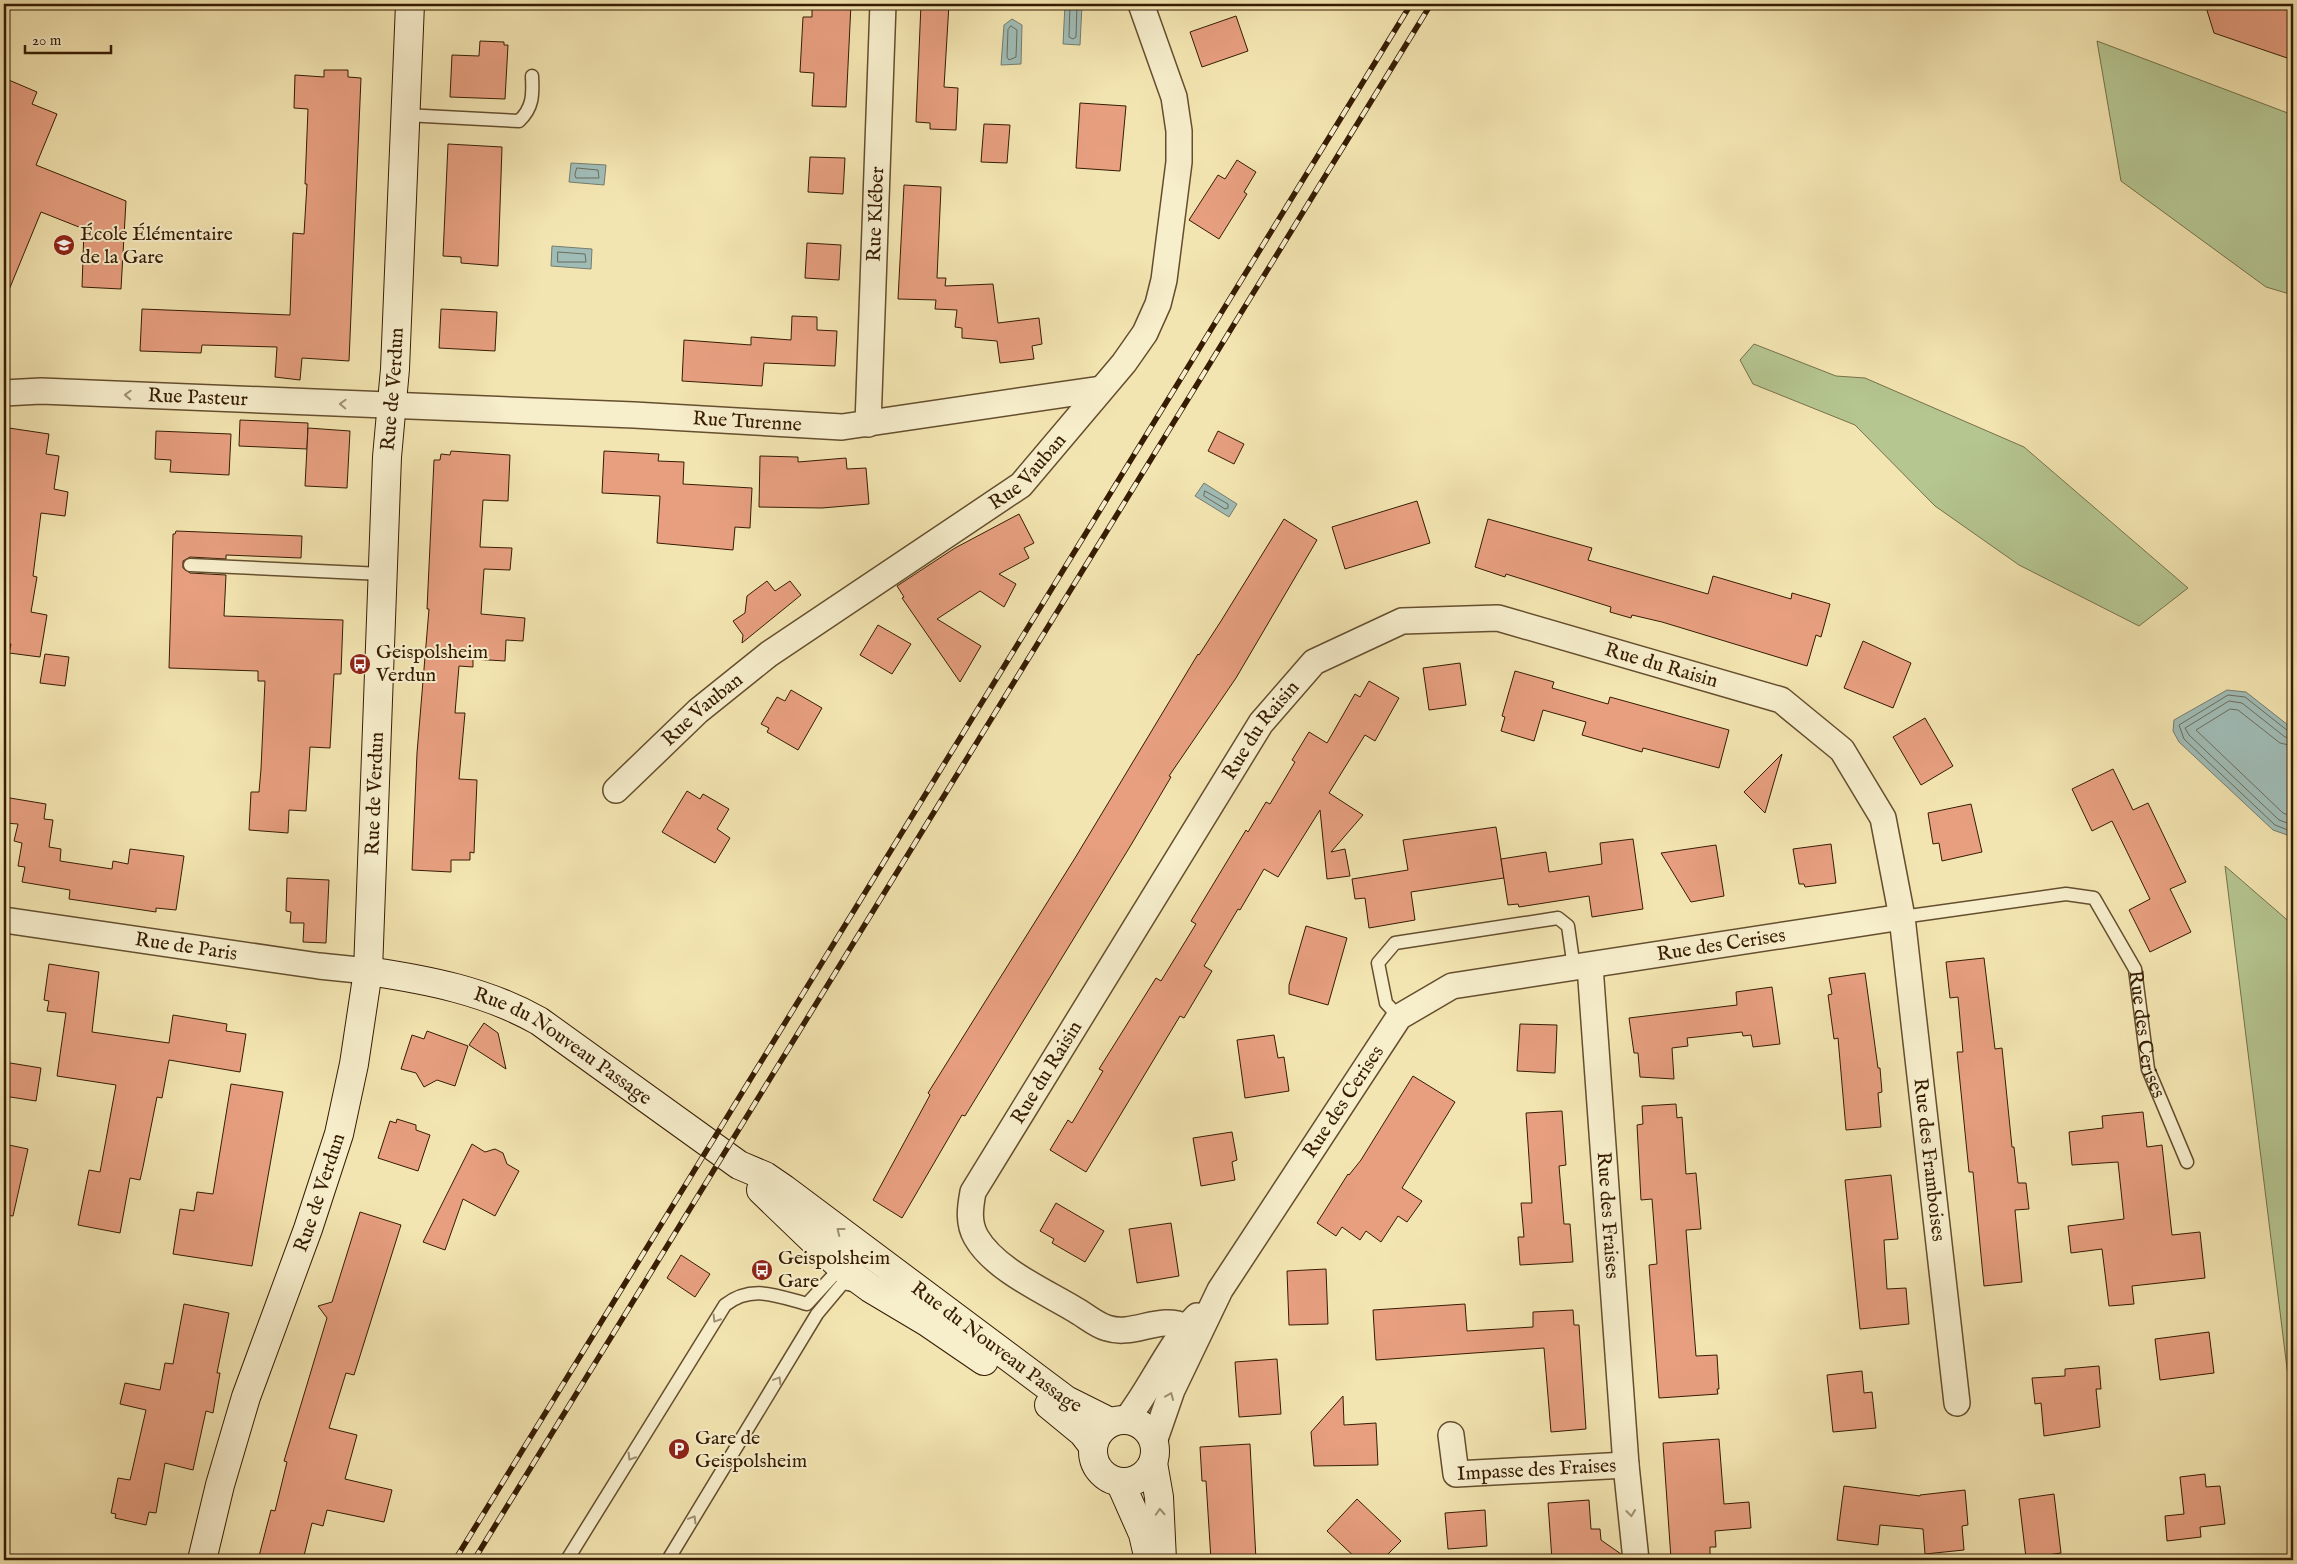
<svg xmlns="http://www.w3.org/2000/svg" width="2297" height="1564" font-family="'IM FELL English',serif">
  <style>
    .green { fill: #b5c691; stroke: #76714a }
    .water { fill: #a0bcb6; stroke: #767c6e }
    .lines { fill: none; stroke-linecap: round; stroke-linejoin: round }
    .shore { stroke: #6b6c5c; stroke-width: 1 }
    .building { fill: #e79f80; stroke: #361c03 }
    .service-casing { stroke: #654e2e; stroke-width: 15 }
    .minor-casing { stroke: #654e2e; stroke-width: 28 }
    .secondary-casing { stroke: #361c03; stroke-width: 30 }
    .service { stroke: #f7eecc; stroke-width: 12 }
    .minor { stroke: #f7eecc; stroke-width: 25 }
    .secondary { stroke: #f7eecc; stroke-width: 28 }
    .rail-casing { stroke: #361c03; stroke-width: 5.5 }
    .rail { stroke: #f7eecc; stroke-width: 4; stroke-dasharray: 11; stroke-linecap: butt }
    .oneway { stroke: #a09072 }
    .labels { text-anchor: middle; dominant-baseline: central; stroke-width: 4; stroke-linejoin: round; paint-order: stroke }
    .street-label { font-size: 20px; fill: #361c03; stroke: #f7eecc }
    .poi-label { font-size: 20px; fill: #361c03; stroke: #f7eecc; text-anchor: start }
  </style>
  <rect width="100%" height="100%" fill="#f3e5b1"/>
  <filter id="stains"><feTurbulence type="fractalNoise" baseFrequency=".004" numOctaves="4"/><feColorMatrix values="0 0 0 0 .2 0 0 0 0 .09 0 0 0 0 .02 0 0 0 .5 -.17"/></filter>
  <radialGradient id="worn" r=".72"><stop offset=".6" stop-color="#630" stop-opacity="0"/><stop offset="1" stop-color="#630" stop-opacity=".3"/></radialGradient>
  <g class="green">
    <path d="M2097 41 2293 115V295L2266 287 2121 181Z"/>
    <path d="M1754 344 1836 376 1865 378 2024 447 2188 588 2139 626 2019 565 1935 506 1855 425 1753 384 1740 360Z"/>
    <path d="M2225 866 2293 925V1417Z"/>
  </g>
  <g class="water">
    <path d="M1065 4 1082 5 1080 45 1063 44Z"/>
    <path d="M1012 19 1022 25 1021 64 1001 65 1004 25Z"/>
    <path d="M571 163 606 165 604 185 569 182Z"/>
    <path d="M552 246 592 249 591 269 551 266Z"/>
    <path d="M1204 483 1237 504 1229 517 1195 496Z"/>
    <path d="M2227 690 2246 692 2293 729V837L2273 830 2179 742 2173 731 2174 720Z"/>
  </g>
  <g class="lines">
    <g class="shore">
      <path d="M1070 4 1069 37 1073 39 1076 37 1077 4"/>
      <path d="M1011 26 1017 30 1016 57 1009 60 1007 57 1008 30Z"/>
      <path d="M577 168 598 170 599 178H576L575 175Z"/>
      <path d="M558 252 585 254 586 262H558Z"/>
      <path d="M1205 491 1228 504V508L1225 509 1204 496Z"/>
      <path d="M2293 732 2288 731 2245 697 2228 695 2179 725 2184 739 2275 825 2293 832"/>
      <path d="M2293 739 2285 737 2242 703 2229 701 2185 728 2189 735 2279 820 2293 825"/>
      <path d="M2293 746 2280 743 2238 710 2230 709 2196 730 2283 813 2293 817"/>
    </g>
  </g>
  <g class="building">
    <path d="M812 4H851L846 107 812 106 814 73 800 72 803 17H812Z"/>
    <path d="M921 4H949L944 87 958 88 956 130 930 129V123L916 122Z"/>
    <path d="M2205 4H2293V60L2214 33Z"/>
    <path d="M1236 16 1248 51 1202 67 1190 32Z"/>
    <path d="M480 41 504 42V45H508L505 99 450 97 452 55 479 56Z"/>
    <path d="M324 70H348V77L361 78 349 361 302 358 300 380 275 377 277 347 202 345 201 353 140 351 142 309 290 315 293 233 304 234 307 184H305L308 109 294 108 295 75 324 77Z"/>
    <path d="M4 78 37 92 32 104 57 114 36 165 126 201 121 289 82 287 84 229 41 212 4 302Z"/>
    <path d="M1080 103 1126 106 1120 171 1076 168Z"/>
    <path d="M984 124 1010 125 1007 163 981 162Z"/>
    <path d="M448 144 502 147 498 266 461 263V257L443 256Z"/>
    <path d="M810 157 845 158 843 194 808 192Z"/>
    <path d="M1237 160 1256 172 1244 192 1247 194 1219 239 1189 220 1218 175 1225 179Z"/>
    <path d="M904 185 941 187 937 278H946L945 286 993 284 998 323 1039 318 1042 344 1032 346 1034 359 1000 363 997 341 962 338V328L955 327 957 310 935 309 936 300 898 299Z"/>
    <path d="M807 243 841 245 839 280 805 278Z"/>
    <path d="M441 309 497 312 495 351 439 348Z"/>
    <path d="M792 316 817 317V330L837 331 835 366 764 363 762 386 682 381 684 340 751 345V337L791 340Z"/>
    <path d="M240 420 308 423 307 449 239 446Z"/>
    <path d="M9 428 49 434 46 454 59 456 54 489 68 492 65 516 41 513 33 576 37 577 31 612 47 615 40 657 9 653 11 644 4 643V462Z"/>
    <path d="M308 428 350 431 347 488 305 486Z"/>
    <path d="M156 431 231 434 229 475 170 472 171 460 155 459Z"/>
    <path d="M1218 431 1244 444 1234 464 1208 451Z"/>
    <path d="M451 451 510 455 508 501 483 500 480 547 512 548 510 570 484 569 481 614 525 618 523 641 506 640 505 661 473 659V667L459 666 455 713H465L459 779 477 780 474 853 470 852V860H451V872L412 870 417 753 429 609H427L434 460H440L441 454 450 455Z"/>
    <path d="M604 451 659 454 658 461 684 462 683 484 752 488 750 528 735 527 733 550 657 543 660 496 602 493Z"/>
    <path d="M760 456 798 457V462L846 458 847 469 866 468 869 504 822 508 759 507Z"/>
    <path d="M1417 501 1430 543 1345 569 1332 527Z"/>
    <path d="M1019 514 1034 543 1024 548 1029 558 999 574 1016 584 1004 607 980 591 937 619 981 646 960 682 902 598 904 597 897 586 955 548Z"/>
    <path d="M1284 519 1317 540 1236 678 1169 776 1171 777 1131 845 965 1116 962 1115 902 1218 873 1200 930 1095 928 1093 1075 858 1198 654 1199 655 1221 621Z"/>
    <path d="M1488 519 1592 548 1588 560 1708 594 1713 576 1791 599 1792 593 1830 604 1821 637 1816 635 1807 666 1662 622 1632 615 1631 618 1610 612 1611 607 1506 574 1505 577 1475 567Z"/>
    <path d="M176 531 302 536 301 558 226 555V559L190 557 183 561V568L190 573 226 575 224 616 343 620 341 674H334L330 748 310 747 306 811 289 810 288 833 249 830 251 792H259L261 769 265 681H258V671L169 668 173 534H175Z"/>
    <path d="M767 581 775 591 790 581 801 595 742 643 743 635 733 621 745 613 747 596Z"/>
    <path d="M878 625 911 644 892 674 860 655Z"/>
    <path d="M1863 641 1911 663 1893 708 1844 688Z"/>
    <path d="M45 654 69 657 65 686 40 683Z"/>
    <path d="M1460 663 1466 705 1429 710 1423 668Z"/>
    <path d="M1515 671 1554 682 1552 688 1608 704 1610 697 1729 730 1719 768 1643 748 1642 752 1582 735 1586 722 1543 710 1534 741 1501 731 1505 717 1502 716Z"/>
    <path d="M1369 681 1399 698 1375 741 1365 735 1329 793 1363 815 1331 852 1345 849 1350 876 1327 879 1320 810 1278 877 1264 869 1240 910 1238 909 1204 966 1212 971 1184 1018 1180 1016 1086 1172 1050 1150 1068 1120 1072 1123 1103 1071 1099 1069 1156 978 1161 981 1196 924 1191 921 1246 830 1248 832 1266 802 1270 804 1295 762 1292 760 1309 732 1327 743 1355 694 1360 697Z"/>
    <path d="M791 690 822 708 798 750 767 732 769 728 761 724 777 697 785 701Z"/>
    <path d="M1925 718 1953 766 1921 785 1893 737Z"/>
    <path d="M1782 754 1765 813 1744 792Z"/>
    <path d="M2113 769 2133 810 2148 803 2186 882 2170 889 2191 932 2150 952 2129 910 2150 899 2112 821 2092 831 2072 789Z"/>
    <path d="M687 791 700 799 703 794 729 809 717 829 730 838 715 863 662 832Z"/>
    <path d="M4 797 46 804 44 819 53 820 49 847 61 849 60 861 112 869 113 861 128 864 130 849 184 856 176 910 156 908V912L69 899 70 890 22 882 25 867 18 866 22 843 14 841 18 824 4 823Z"/>
    <path d="M1971 804 1982 852 1942 861 1939 843 1933 844 1928 813Z"/>
    <path d="M1496 827 1504 878 1411 892 1415 920 1369 928 1365 898 1355 899 1352 879 1408 870 1403 840Z"/>
    <path d="M1633 839 1643 909 1592 917 1589 896 1519 907 1518 904 1508 905 1501 859 1546 852 1549 872 1602 864 1600 843Z"/>
    <path d="M1831 844 1836 883 1805 887 1804 884H1799L1793 849Z"/>
    <path d="M1716 845 1724 896 1691 902 1661 853Z"/>
    <path d="M287 878 329 880 326 943 303 942 304 923H290L291 912 286 911Z"/>
    <path d="M1306 926 1347 938 1328 1005 1289 994V985Z"/>
    <path d="M1984 958 1995 1049 2002 1048 2012 1147H2014L2018 1183H2026L2029 1209 2015 1210 2022 1282 1984 1286 1973 1172H1969L1957 1052H1963L1958 997 1950 998 1946 962Z"/>
    <path d="M49 964 99 972 92 1032 169 1043 173 1015 227 1024 226 1031 246 1034 240 1072 169 1060 162 1098 157 1097 143 1167 140 1180 130 1178 120 1233 78 1225 89 1170 100 1172 116 1085 57 1076 66 1013 47 1011 49 1001 44 1000Z"/>
    <path d="M1865 973 1878 1068H1880L1882 1092 1878 1093 1881 1127 1846 1130 1838 1038 1834 1039 1828 995 1832 994 1829 978Z"/>
    <path d="M1772 987 1780 1044 1753 1047 1751 1035 1743 1036 1742 1032 1687 1038 1688 1046 1672 1048 1674 1079 1640 1077 1638 1053H1634L1629 1018 1737 1005 1736 992Z"/>
    <path d="M484 1023 498 1033 506 1069 469 1045Z"/>
    <path d="M1520 1024 1557 1025 1555 1073 1517 1071Z"/>
    <path d="M427 1031 468 1046 455 1086 437 1080 424 1087 416 1073 401 1069 412 1035 424 1039Z"/>
    <path d="M1274 1035 1278 1058 1284 1057 1289 1091 1245 1098 1237 1040Z"/>
    <path d="M4 1062 41 1068 36 1101 4 1096Z"/>
    <path d="M1413 1076 1455 1102 1402 1188 1422 1201 1407 1222 1398 1216 1381 1242 1366 1231 1360 1240 1342 1227 1336 1236 1317 1223 1348 1174 1349 1175 1361 1160Z"/>
    <path d="M231 1084 283 1092 252 1266 173 1254 180 1209 194 1211 197 1192 213 1194Z"/>
    <path d="M1676 1104 1677 1118 1682 1117 1686 1174 1696 1173 1701 1229 1686 1230 1696 1356 1717 1355 1719 1389H1717L1718 1394 1659 1398 1649 1265 1657 1264 1652 1199 1641 1200 1637 1125 1643 1124 1642 1106Z"/>
    <path d="M1562 1111 1566 1165 1559 1166 1564 1224H1570L1573 1262 1520 1265 1518 1237H1524L1521 1203H1532L1526 1113Z"/>
    <path d="M2143 1112 2147 1147 2162 1145 2172 1235 2200 1232 2205 1278 2132 1286 2134 1304 2109 1306 2102 1249 2071 1253 2068 1226 2124 1219 2118 1162 2072 1165 2069 1132 2103 1128 2102 1116Z"/>
    <path d="M397 1119 416 1125V1130L430 1135 418 1171 378 1158 390 1121 396 1123Z"/>
    <path d="M1232 1132 1237 1160 1232 1162 1235 1180 1201 1186 1193 1138Z"/>
    <path d="M4 1144 28 1149 13 1216 4 1215Z"/>
    <path d="M472 1144 485 1152 495 1149 503 1153 507 1164 519 1171 495 1216 463 1199 445 1250 423 1242Z"/>
    <path d="M1891 1175 1898 1239 1884 1240 1887 1289 1906 1288 1909 1324 1860 1329 1845 1180Z"/>
    <path d="M1056 1203 1104 1231 1085 1262 1052 1243 1054 1239 1040 1231Z"/>
    <path d="M360 1212 401 1225 354 1375 346 1373 329 1428 357 1435 345 1479 392 1490 384 1522 327 1510 323 1526 312 1523 303 1560H258L271 1510 275 1511 287 1462 284 1461 327 1318 318 1306 332 1302Z"/>
    <path d="M1171 1223 1179 1276 1137 1283 1129 1229Z"/>
    <path d="M681 1255 710 1274 695 1297 667 1278Z"/>
    <path d="M1326 1269 1328 1324 1289 1325 1287 1271Z"/>
    <path d="M184 1304 229 1313 217 1373H220L213 1413 206 1411 193 1470 165 1463 156 1513 149 1512 146 1525 115 1518 116 1514 111 1513 118 1478 130 1480 146 1410 120 1404 125 1383 160 1390 165 1363 173 1364Z"/>
    <path d="M1465 1304 1467 1331 1533 1327V1312L1573 1310 1574 1325H1579L1586 1429 1551 1432 1544 1348 1376 1360 1373 1310Z"/>
    <path d="M2209 1332 2214 1373 2160 1380 2155 1339Z"/>
    <path d="M1277 1359 1281 1414 1239 1417 1235 1362Z"/>
    <path d="M2099 1366 2101 1389H2096L2100 1427 2044 1436 2041 1403 2035 1404 2032 1378 2065 1376V1369Z"/>
    <path d="M1862 1371 1864 1393 1872 1392 1876 1428 1833 1432 1827 1375Z"/>
    <path d="M1343 1396 1344 1425 1376 1423 1378 1465 1314 1466 1311 1432Z"/>
    <path d="M1719 1439 1724 1504 1749 1502 1751 1528 1715 1531 1716 1547H1710V1556L1671 1559 1663 1443Z"/>
    <path d="M1250 1444 1256 1560H1211L1206 1481H1202L1200 1447Z"/>
    <path d="M2205 1474 2206 1487 2220 1486 2225 1524 2200 1527 2201 1537 2167 1541 2165 1516 2184 1514 2180 1477Z"/>
    <path d="M1844 1486 1920 1496V1495L1965 1490 1968 1525 1962 1526 1964 1550 1925 1554 1923 1529 1880 1525 1878 1545 1837 1540Z"/>
    <path d="M2054 1494 2061 1553 2026 1558 2019 1499Z"/>
    <path d="M1357 1499 1401 1541 1382 1560H1358L1327 1531Z"/>
    <path d="M1589 1500 1591 1529H1600L1601 1540 1621 1554 1622 1560H1552L1548 1503Z"/>
    <path d="M1485 1510 1487 1546 1448 1549 1445 1513Z"/>
  </g>
  <g class="lines">
    <g class="service-casing">
      <g id="service">
        <path d="M405 115 519 121C533 108 533 95 532 76"/>
        <path d="M190 565 382 574"/>
        <path id="s1" d="M1902 917 2066 894 2094 898 2135 969 2148 1069 2187 1162"/>
        <path d="M1399 1017 1386 1003 1378 963 1395 943 1558 918 1568 926 1574 968"/>
        <path d="M567 1560 725 1305C752 1284 777 1296 807 1304L842 1266"/>
        <path d="M668 1560 817 1314 843 1283 857 1286"/>
      </g>
    </g>
    <g class="minor-casing">
      <g id="minor">
        <path id="s2" d="M4 393 41 391 634 415 842 427 1101 389"/>
        <path id="s3" d="M868 424 883 4"/>
        <path id="s4" d="M616 790 698 711 769 654 1021 485 1124 363 1145 333 1158 304 1164 280 1179 162V131L1174 97 1141 4"/>
        <path id="s5" d="M4 920 319 966 368 971"/>
        <path id="s6" d="M1590 966 1626 1465 1636 1560"/>
        <path id="s7" d="M1186 1327C1159 1314 1134 1337 1107 1328 1096 1325 1085 1315 1074 1309 1044 1291 994 1269 976 1237 968 1223 970 1208 973 1192L1261 723 1314 662 1402 621 1498 618 1781 700 1842 750 1883 818 1902 917 1957 1403"/>
        <path d="M1126 1420C1152 1387 1168 1346 1197 1316"/>
        <path id="s8" d="M1451 1435 1456 1474 1626 1465"/>
        <path id="s9" d="M1154 1442 1172 1390 1220 1290 1399 1017 1452 986 1902 917"/>
      </g>
    </g>
    <g class="secondary-casing">
      <g id="secondary">
        <path id="s10" d="M368 971C428 980 486 991 539 1021L739 1165 765 1176 784 1189 1066 1400 1110 1422"/>
        <path d="M761 1190 840 1266 870 1288 927 1322 984 1361"/>
        <path d="M1049 1405 1083 1433 1093 1446"/>
        <circle cx="1124" cy="1451" r="31"/>
        <path d="M1153 1463 1159 1497 1162 1560"/>
        <path d="M1120 1482 1143 1534 1149 1560"/>
        <path id="s11" d="M202 1560 220 1485 246 1397 308 1229 339 1134 354 1064 368 971 387 457 395 369 410 4"/>
      </g>
    </g>
    <use href="#service" class="service"/>
    <use href="#minor" class="minor"/>
    <use href="#secondary" class="secondary"/>
    <g class="rail-casing">
      <g id="rail">
        <path d="M455 1560 1411 4"/>
        <path d="M474 1560 1431 4"/>
      </g>
    </g>
    <use href="#rail" class="rail"/>
  </g>
  <defs><path id="oneway-chevron" d="M-2-3.5L2.5 0L-2 3.5" fill="none" stroke-width="1.6" stroke-linecap="round" stroke-linejoin="round" transform="scale(1.25)"/></defs>
  <g class="oneway">
    <use href="#oneway-chevron" transform="translate(128 395) rotate(-178)"/>
    <use href="#oneway-chevron" transform="translate(343 404) rotate(-178)"/>
    <use href="#oneway-chevron" transform="translate(840 1231) rotate(-142)"/>
    <use href="#oneway-chevron" transform="translate(716 1319) rotate(122)"/>
    <use href="#oneway-chevron" transform="translate(778 1380) rotate(-59)"/>
    <use href="#oneway-chevron" transform="translate(1170 1396) rotate(-67)"/>
    <use href="#oneway-chevron" transform="translate(631 1457) rotate(122)"/>
    <use href="#oneway-chevron" transform="translate(1160 1512) rotate(-93)"/>
    <use href="#oneway-chevron" transform="translate(1631 1513) rotate(84)"/>
    <use href="#oneway-chevron" transform="translate(693 1519) rotate(-59)"/>
  </g>
  <defs>
    <g id="school-disc" transform="scale(1.125)"><circle r="9.5" fill="#8f2418" stroke="#f7eecc"/><path d="M0-5L7-2L0 1L-7-2ZM-4 1L0 2.5L4 1V4Q0 6-4 4Z" fill="#fff"/></g>
    <g id="bus-disc" transform="scale(1.125)"><circle r="9.5" fill="#8f2418" stroke="#f7eecc"/><path d="M-5-6H5V4H4V6H2V4H-2V6H-4V4H-5ZM-3.5-4V0h7V-4ZM-3.5 1.2v1.5H-2V1.2ZM2 1.2v1.5H3.5V1.2Z" fill="#fff"/></g>
    <g id="parking-disc" transform="scale(1.125)"><circle r="9.5" fill="#8f2418" stroke="#f7eecc"/><path d="M-3.5-5.5H1a3.5 3.5 0 0 1 0 7H-1V5.5H-3.5ZM-1-3.4V-.6H.8a1.4 1.4 0 0 0 0-2.8Z" fill="#fff"/></g>
  </defs>
  <g fill-rule="evenodd">
    <use href="#school-disc" x="64" y="245"/>
    <use href="#bus-disc" x="360" y="664"/>
    <use href="#bus-disc" x="762" y="1270"/>
    <use href="#parking-disc" x="679" y="1449"/>
  </g>
  <g class="labels">
    <g class="street-label">
      <text stroke="none"><textPath href="#s3" startOffset="210">Rue Kléber</textPath></text>
      <text stroke="none"><textPath href="#s11" startOffset="1196">Rue de Verdun</textPath></text>
      <text stroke="none"><textPath href="#s2" startOffset="194">Rue Pasteur</textPath></text>
      <text stroke="none"><textPath href="#s2" startOffset="744">Rue Turenne</textPath></text>
      <text stroke="none"><textPath href="#s4" startOffset="522">Rue Vauban</textPath></text>
      <text stroke="none"><textPath href="#s7" startOffset="1282">Rue du Raisin</textPath></text>
      <text stroke="none"><textPath href="#s4" startOffset="118">Rue Vauban</textPath></text>
      <text stroke="none"><textPath href="#s7" startOffset="832">Rue du Raisin</textPath></text>
      <text stroke="none"><textPath href="#s11" startOffset="791">Rue de Verdun</textPath></text>
      <text stroke="none"><textPath href="#s9" startOffset="826">Rue des Cerises</textPath></text>
      <text stroke="none"><textPath href="#s5" startOffset="184">Rue de Paris</textPath></text>
      <text stroke="none"><textPath href="#s1" startOffset="342">Rue des Cerises</textPath></text>
      <text stroke="none"><textPath href="#s10" startOffset="212">Rue du Nouveau Passage</textPath></text>
      <text stroke="none"><textPath href="#s7" startOffset="428">Rue du Raisin</textPath></text>
      <text stroke="none"><textPath href="#s9" startOffset="391">Rue des Cerises</textPath></text>
      <text stroke="none"><textPath href="#s7" startOffset="1910">Rue des Framboises</textPath></text>
      <text stroke="none"><textPath href="#s11" startOffset="386">Rue de Verdun</textPath></text>
      <text stroke="none"><textPath href="#s6" startOffset="250">Rue des Fraises</textPath></text>
      <text stroke="none"><textPath href="#s10" startOffset="742">Rue du Nouveau Passage</textPath></text>
      <text stroke="none"><textPath href="#s8" startOffset="120">Impasse des Fraises</textPath></text>
    </g>
    <g class="poi-label">
      <text x="80" y="234">École Élémentaire<tspan x="80" dy="23">de la Gare</tspan></text>
      <text x="376" y="652">Geispolsheim<tspan x="376" dy="23">Verdun</tspan></text>
      <text x="778" y="1258">Geispolsheim<tspan x="778" dy="23">Gare</tspan></text>
      <text x="695" y="1438">Gare de<tspan x="695" dy="23">Geispolsheim</tspan></text>
    </g>
  </g>
  <rect width="2297" height="1564" fill="none" stroke="#f3e5b1" stroke-width="20"/>
  <rect x="5" y="5" width="2287" height="1554" fill="none" stroke="#361c03" stroke-width="2.5"/>
  <rect x="10" y="10" width="2277" height="1544" fill="none" stroke="#361c03"/>
  <path d="M25 45v8h86v-8" fill="none" stroke="#361c03" stroke-width="2.5"/>
  <text x="32" y="45" font-size="15" fill="#361c03" stroke="#f7eecc" stroke-width="4" paint-order="stroke">20 m</text>
  <rect width="100%" height="100%" filter="url(#stains)"/>
  <rect width="100%" height="100%" fill="url(#worn)"/>
</svg>
